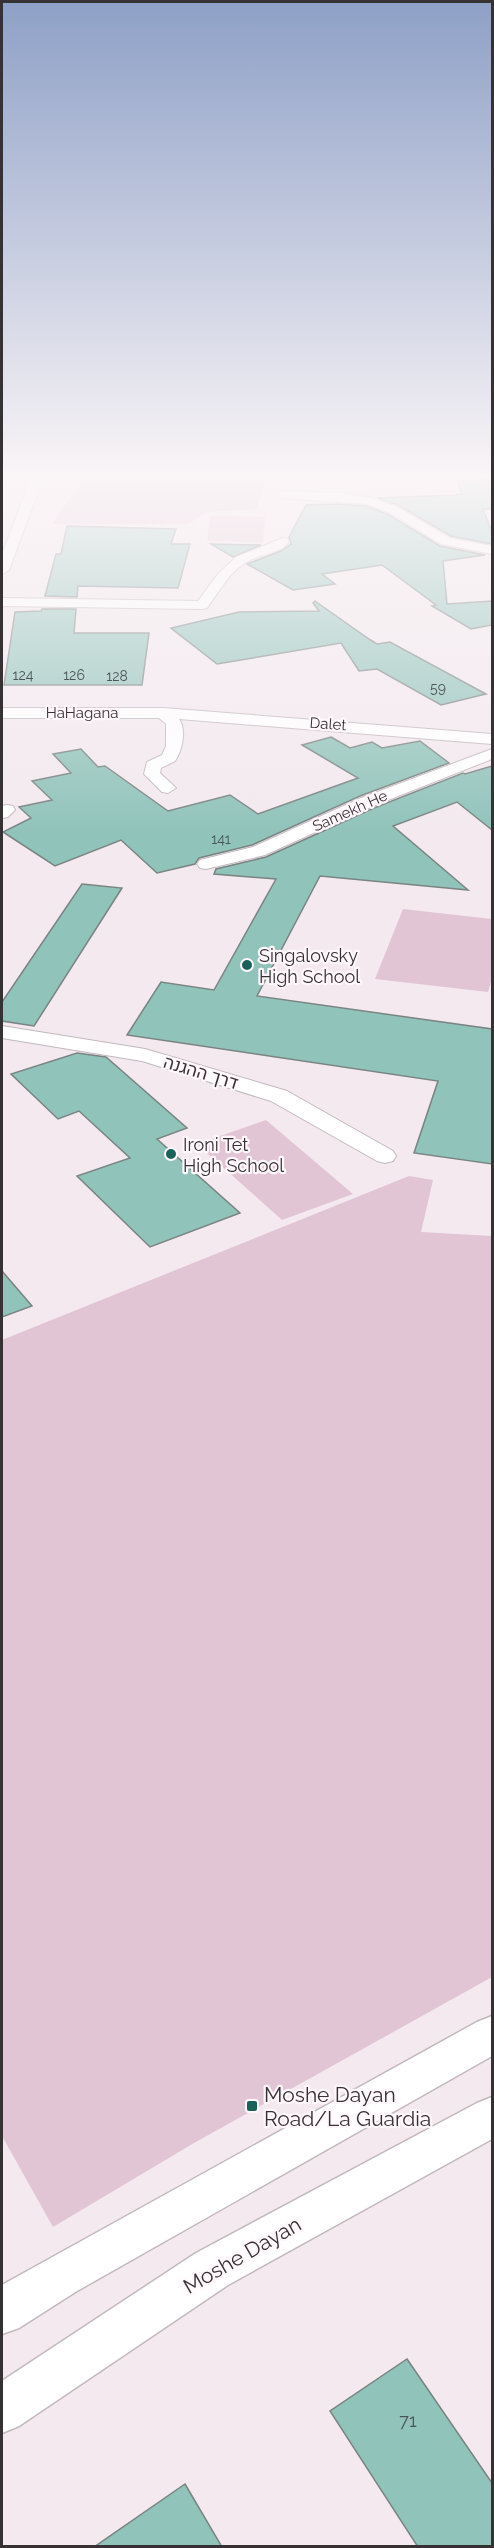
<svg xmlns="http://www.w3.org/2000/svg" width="494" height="2548" font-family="Raleway,Heebo,sans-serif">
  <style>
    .green { fill: #e2c5d4 }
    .building { fill: #90c3ba; stroke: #7a8482; stroke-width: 1.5 }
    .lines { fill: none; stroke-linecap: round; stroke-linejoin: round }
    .minor-casing { stroke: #c2b9be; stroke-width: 2 }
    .tertiary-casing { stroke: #c2b9be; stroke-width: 3 }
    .minor { fill: #fff; fill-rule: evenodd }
    .tertiary { fill: #fff; fill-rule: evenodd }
    .poi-dot { fill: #186259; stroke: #fff7fb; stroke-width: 2 }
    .labels { text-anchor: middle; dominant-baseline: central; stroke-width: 4.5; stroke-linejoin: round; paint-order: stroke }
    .far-number-label { font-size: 14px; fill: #4c5656 }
    .far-street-label { font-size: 15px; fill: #363234; stroke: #fff7fb }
    .poi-label { font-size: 18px; fill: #363234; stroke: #fff7fb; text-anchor: start }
    .street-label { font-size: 18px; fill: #363234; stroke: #fff7fb }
    .near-number-label { font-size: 18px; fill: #4c5656 }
    .near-poi-label { font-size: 21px; fill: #363234; stroke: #fff7fb; text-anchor: start }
    .near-street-label { font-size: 21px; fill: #363234; stroke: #fff7fb }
  </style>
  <rect width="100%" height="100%" fill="#f3e9ee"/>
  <g class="green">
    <path d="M85 476H268L256 509 207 512 188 524H52Z"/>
    <path d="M210 516 265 517 263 542 207 541Z"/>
    <path d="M403 909 492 919V978L488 992 375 979Z"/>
    <path d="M266 1120 353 1194 282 1220 197 1144Z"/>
    <path d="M409 1176 433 1180 421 1232 492 1236V1977L194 2143 53 2227 2 2136V1340Z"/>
  </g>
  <g class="building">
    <path d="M492 480V509H483L492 532V544L451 536 398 505 377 498 456 495 462 494 457 481Z"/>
    <path d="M339 504 366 506 387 514 440 546 485 555 443 561 447 604 492 601V625L471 629 432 606 436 605 382 565 322 574 335 584 293 590 247 564 281 551 291 544 289 537 306 505Z"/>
    <path d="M67 526 176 529 171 544H190L178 588 78 586 77 597 45 596 56 554H61Z"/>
    <path d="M211 544 261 545 233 557Z"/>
    <path d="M315 601 369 639 377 644 390 642 486 694 441 705 377 669 359 671 341 643 217 664 171 628 239 612 319 611 313 603Z"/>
    <path d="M42 609H76L74 633H149L142 685H4L15 612 41 611Z"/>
    <path d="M331 737 350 748 372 742 382 748 420 741 449 763 360 796 252 845 199 858 195 864 157 873 121 840 55 866 3 832 31 818 19 807 52 800 32 781 71 773 53 754 81 749 98 767 105 766 168 811 230 795 258 814 358 778 302 745Z"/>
    <path d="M492 766V830L457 802 393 826 468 890 320 876 257 996 492 1029V1164L414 1153 438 1081 127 1035 161 982 214 990 276 879 214 874 216 869 266 857 374 808 463 773 465 774Z"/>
    <path d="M82 884 122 888 34 1026 2 1021V1002Z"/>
    <path d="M77 1053 106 1057 187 1128 157 1139 240 1213 150 1247 77 1176 130 1158 79 1111 58 1119 11 1074Z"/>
    <path d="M2 1271 32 1306 2 1317Z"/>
    <path d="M407 2359 492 2483V2547H418L330 2411Z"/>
    <path d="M185 2484 222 2547H94Z"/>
  </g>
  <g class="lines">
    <g class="minor-casing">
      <g id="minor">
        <path d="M32 476H44L9 570 2 574V554Z"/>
        <path d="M283 491 344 493 372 498 397 507 450 538 492 546V554L441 544 388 512 366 504 279 498 277 495Z"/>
        <path d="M283 538 288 539 289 542C278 555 261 553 247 562 229 572 219 592 207 608L202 609 2 606V598L198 601 218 574 236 557Z"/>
        <path d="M2 708H163L492 734V744L179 719C187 730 182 751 175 761L161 768 160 773 176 788 168 793 162 792 144 774 147 762 162 755 166 746V724L159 718H2Z"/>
        <path d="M492 749V759L373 806 265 855 206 869 200 868 197 864 200 860 253 847 361 798Z"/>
        <path d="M7 805 13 806 15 810 8 817 2 818V806Z"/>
        <path d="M2 1026 145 1049 287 1091 393 1151 396 1156 393 1161 385 1163 377 1161 271 1101 142 1061 2 1038Z"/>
      </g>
    </g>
    <g class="tertiary-casing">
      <g id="tertiary">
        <path d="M492 2016V2056L77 2291 19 2328 2 2334V2285L477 2022Z"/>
        <path d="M492 2097V2139L228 2285 19 2426 2 2433V2381L196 2253 477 2103Z"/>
      </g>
    </g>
    <use href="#minor" class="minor"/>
    <use href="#tertiary" class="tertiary"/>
  </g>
  <linearGradient id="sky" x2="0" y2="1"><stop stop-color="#8ea0c7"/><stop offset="0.57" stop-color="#faf5f7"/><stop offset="1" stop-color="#faf5f7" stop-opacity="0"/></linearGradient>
  <rect width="494" height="833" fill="url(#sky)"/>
  <g class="poi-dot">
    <circle cx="247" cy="965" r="6"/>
    <circle cx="171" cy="1154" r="6"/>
    <rect x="246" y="2100" width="12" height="12" rx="3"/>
  </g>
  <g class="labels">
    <g class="far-number-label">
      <text x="23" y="675">124</text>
      <text x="74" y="675">126</text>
      <text x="117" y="676">128</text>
      <text x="438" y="688">59</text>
      <text x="221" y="839">141</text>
    </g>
    <g class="far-street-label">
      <text x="82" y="713">HaHagana</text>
      <text transform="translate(328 724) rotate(4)">Dalet</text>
      <text transform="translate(350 811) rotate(-24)">Samekh He</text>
    </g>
    <g class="poi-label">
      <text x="259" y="955">Singalovsky<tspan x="259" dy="21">High School</tspan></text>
      <text x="183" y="1144">Ironi Tet<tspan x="183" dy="21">High School</tspan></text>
    </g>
    <g class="street-label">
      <text transform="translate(201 1072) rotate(17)">דרך ההגנה</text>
    </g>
    <g class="near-number-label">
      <text x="408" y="2420">71</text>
    </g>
    <g class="near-poi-label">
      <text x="264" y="2094">Moshe Dayan<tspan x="264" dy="24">Road/La Guardia</tspan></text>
    </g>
    <g class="near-street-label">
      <text transform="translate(242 2255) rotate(-30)">Moshe Dayan</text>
    </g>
  </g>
  <rect width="494" height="2548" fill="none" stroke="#363234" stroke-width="6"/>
</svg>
